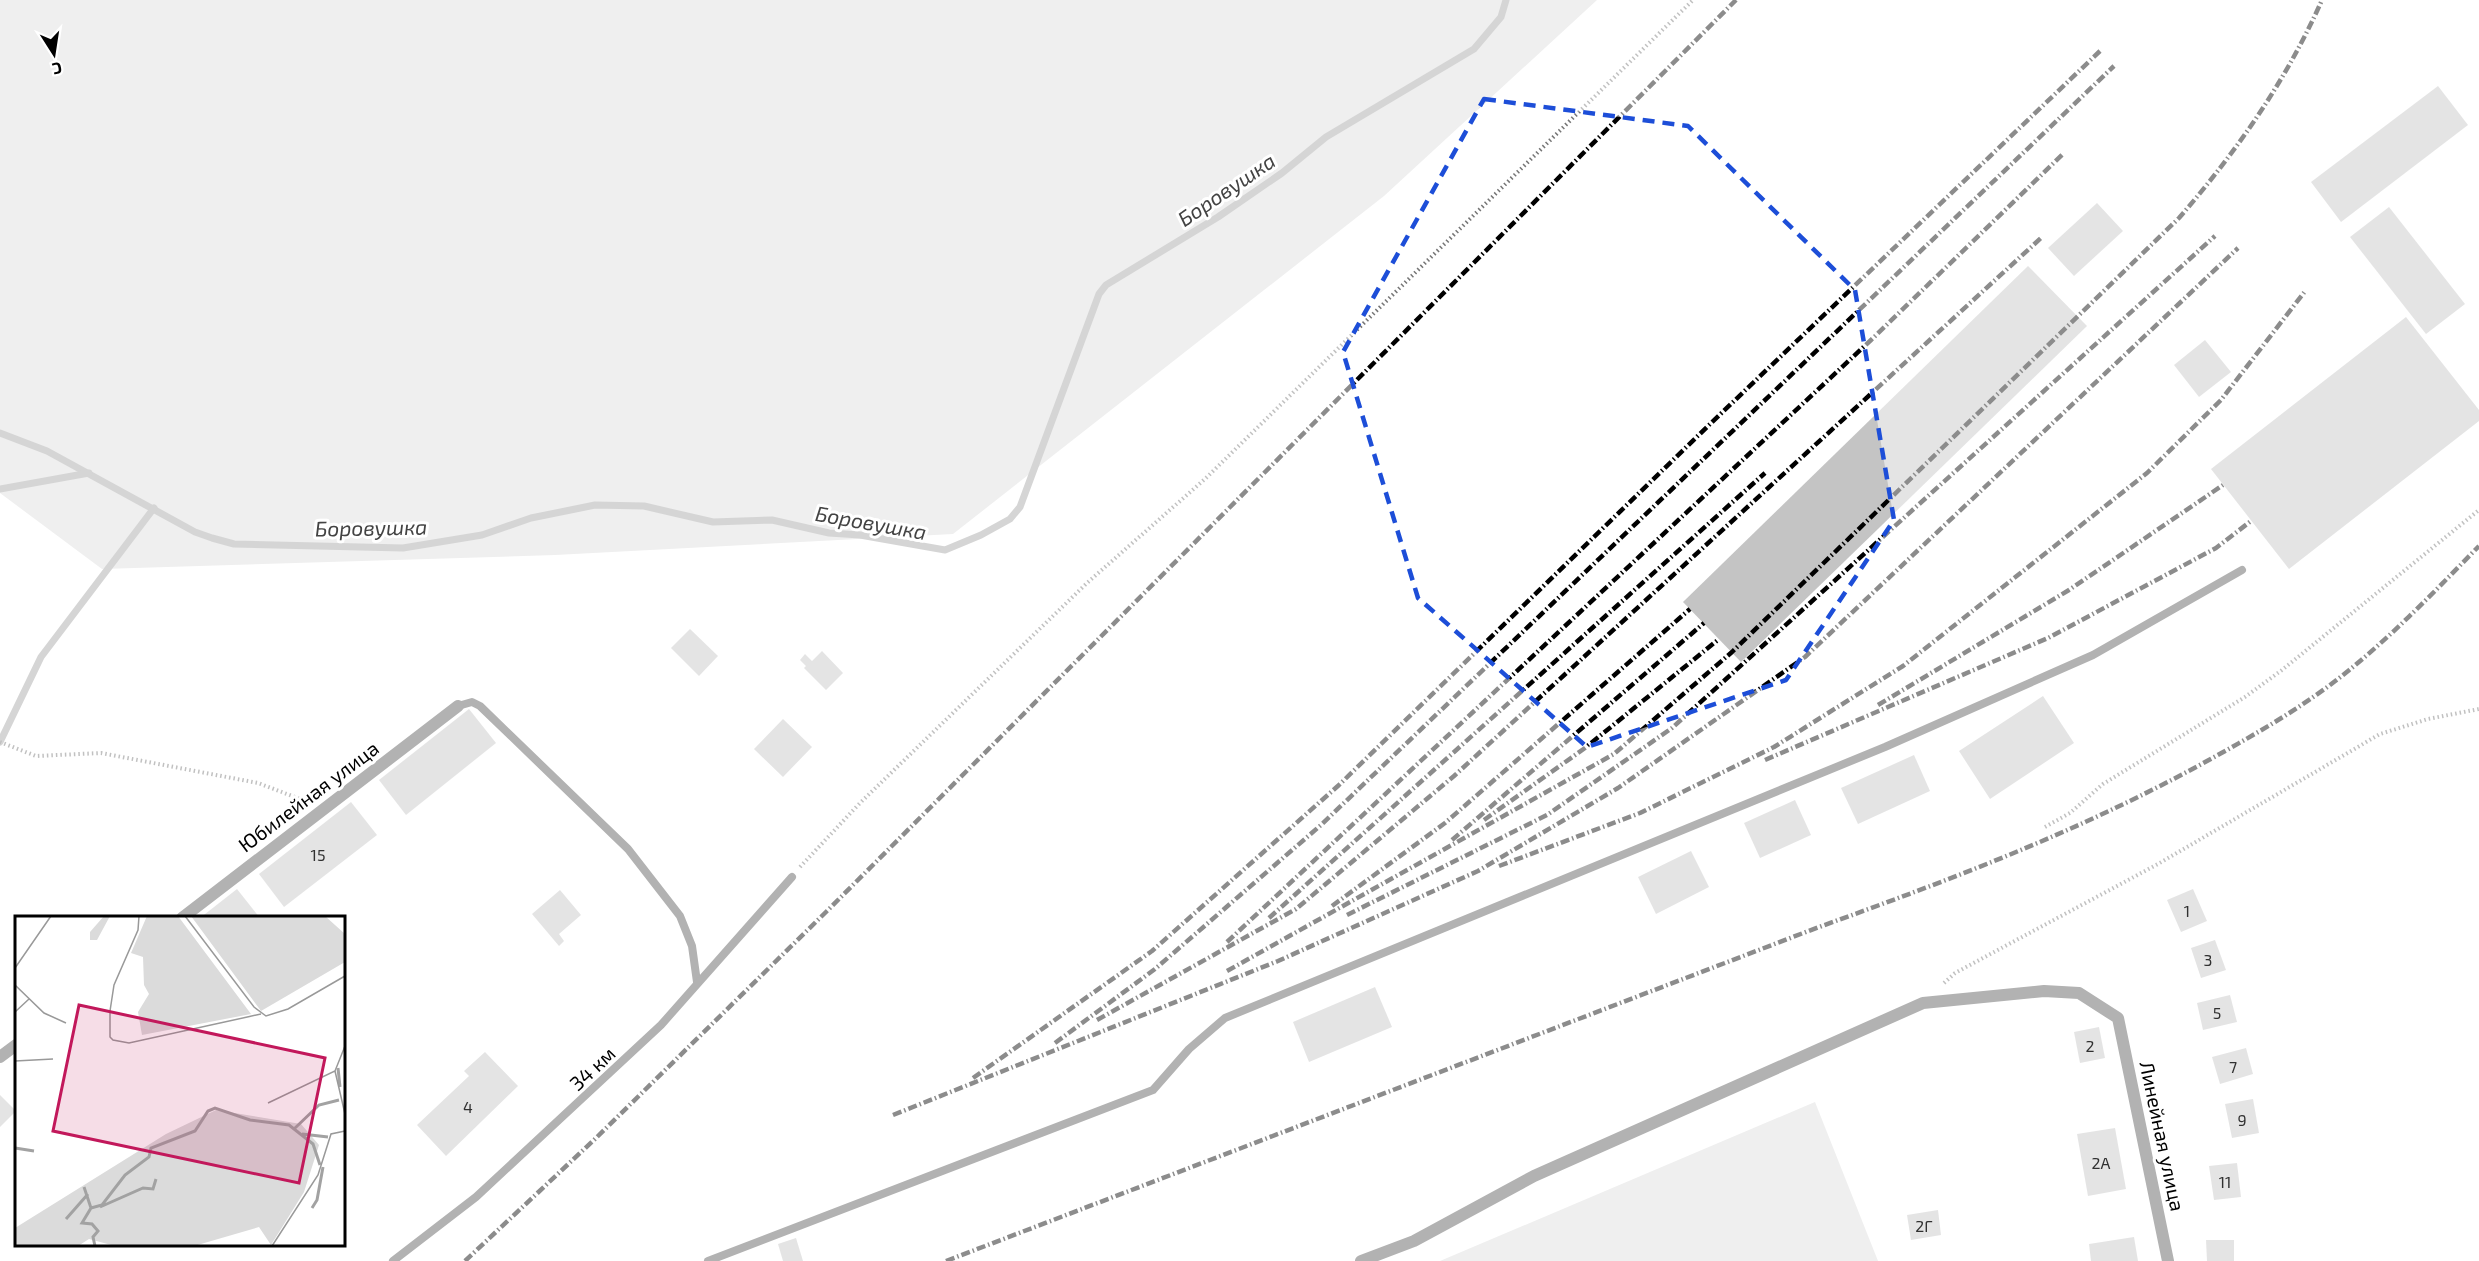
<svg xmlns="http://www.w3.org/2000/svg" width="2479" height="1261" font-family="'Exo 2',sans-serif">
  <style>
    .green { fill: #dbdbdb }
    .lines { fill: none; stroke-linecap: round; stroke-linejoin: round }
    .stream { stroke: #a2a2a2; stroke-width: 7 }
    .building { fill: #c4c4c4 }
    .path { stroke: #767676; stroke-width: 4; stroke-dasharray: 1.5 3; stroke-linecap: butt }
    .lane { stroke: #545454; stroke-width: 8 }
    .street { stroke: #545454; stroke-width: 12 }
    .rail { stroke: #000; stroke-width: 4.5; stroke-dasharray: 9 3 1.5 3; stroke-linecap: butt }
    .marked { fill: none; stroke: #1d4ed8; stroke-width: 4.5; stroke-dasharray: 12 8; stroke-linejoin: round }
    .labels { text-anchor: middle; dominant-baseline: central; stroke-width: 6; stroke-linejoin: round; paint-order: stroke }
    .number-label { font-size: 16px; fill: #313131 }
    .street-label { font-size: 20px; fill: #000; stroke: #fff }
    .water-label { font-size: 21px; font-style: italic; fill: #434343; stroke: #fff }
    .inset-river { fill: none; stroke: #a2a2a2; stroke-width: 3 }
    .inset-road { fill: none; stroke: #999; stroke-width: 1.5 }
    .view { fill: #c2185b; fill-opacity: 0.15; stroke: #c2185b; stroke-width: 3 }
    .inset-edge { fill: none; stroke: #000; stroke-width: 3 }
  </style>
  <rect width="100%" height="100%" fill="#fff"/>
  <g class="green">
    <path d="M0 0H1597L1384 196 953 534 555 555 102 569 0 493Z"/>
    <path d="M1815 1102 1878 1261H1440Z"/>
  </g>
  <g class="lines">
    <g class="stream">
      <path d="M0 433 47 451 195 532 212 538 234 544 403 548 482 535 531 518 595 505 644 506 713 522 772 520 829 533 860 535 945 550 981 535 1010 519 1020 507 1099 294 1106 285 1218 217 1282 173 1326 137 1474 49 1501 17 1506 0"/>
      <path d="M0 489 89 473"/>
      <path d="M0 742 41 657 154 508"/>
    </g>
  </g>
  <g class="building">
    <path d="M2438 86 2468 125 2341 222 2311 182Z"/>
    <path d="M2097 203 2123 231 2074 276 2048 248Z"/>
    <path d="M2389 207 2465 304 2426 334 2350 237Z"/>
    <path d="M2028 266 2087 326 1741 662 1683 602Z"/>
    <path d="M2406 317 2479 410V421L2289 569 2211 469Z"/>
    <path d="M2205 340 2231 372 2199 397 2174 365Z"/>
    <path d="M690 629 718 656 699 676 671 648Z"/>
    <path d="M822 651 843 673 826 690 804 668 806 666 800 660 805 654 812 661Z"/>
    <path d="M2043 696 2074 743 1990 799 1959 751Z"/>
    <path d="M469 709 496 743 406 815 379 780Z"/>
    <path d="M783 719 812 747 783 777 754 749Z"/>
    <path d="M1914 755 1930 791 1858 824 1841 788Z"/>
    <path d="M1795 800 1811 835 1760 858 1744 823Z"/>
    <path d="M351 802 377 835 284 907 259 874Z"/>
    <path d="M1691 851 1709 887 1656 914 1638 877Z"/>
    <path d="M237 889 260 918H200Z"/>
    <path d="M2193 889 2207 921 2181 932 2167 900Z"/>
    <path d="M560 890 581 915 559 934 564 941 559 946 532 914Z"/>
    <path d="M2215 940 2226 970 2201 978 2191 948Z"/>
    <path d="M1375 987 1392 1027 1309 1062 1293 1022Z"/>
    <path d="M2230 995 2237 1022 2203 1030 2197 1003Z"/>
    <path d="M2099 1027 2105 1058 2080 1063 2074 1032Z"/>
    <path d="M2246 1048 2253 1074 2220 1084 2212 1057Z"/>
    <path d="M485 1052 518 1086 446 1156 417 1125 469 1076 464 1071Z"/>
    <path d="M0 1095 16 1111 0 1127Z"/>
    <path d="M2253 1099 2259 1133 2232 1138 2225 1104Z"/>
    <path d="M2115 1128 2126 1189 2088 1196 2077 1134Z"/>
    <path d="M2237 1163 2241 1197 2214 1200 2209 1166Z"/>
    <path d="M1938 1210 1941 1235 1911 1240 1907 1215Z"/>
    <path d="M2134 1237 2138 1261H2091L2089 1244Z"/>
    <path d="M796 1238 803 1261H783L778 1244Z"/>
    <path d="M2206 1240H2234V1261H2207Z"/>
  </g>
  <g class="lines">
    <g class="path">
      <path d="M0 742 36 756 101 753 258 783 308 802"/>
      <path d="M2045 827 2070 813 2103 784 2245 697 2282 670 2479 510"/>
      <path d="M800 867 860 803 1087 583 1205 479 1693 0"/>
      <path d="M1944 983 1955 973 2158 864 2380 734 2428 719 2479 709"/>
    </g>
    <g class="lane">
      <path d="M458 706 472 702 480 706 628 849 680 916 692 946 697 982"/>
      <path d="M393 1261 476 1197 661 1025 792 877"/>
      <path d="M708 1261 1153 1090 1189 1049 1225 1018 1885 747 2093 655 2242 570"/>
    </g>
    <g class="street">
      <path d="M182 918 458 706"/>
      <path d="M0 1057 16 1045"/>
      <path d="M1361 1261 1414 1241 1534 1176 1923 1003 2044 991 2079 993 2118 1018 2168 1261"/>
    </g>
    <g class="rail">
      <path d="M1878 705 2069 590 2223 485"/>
      <path d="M1765 760 2048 638 2216 548 2251 521"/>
      <path d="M1484 820 1585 748 1719 639"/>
      <path d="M1452 840 1704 623"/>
      <path d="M1499 866 1640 813 1774 747 1903 666 2147 473 2221 400 2306 290"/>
      <path d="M1332 906 1445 823 1690 609"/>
      <path d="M1347 915 1547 815 1672 728 2215 236"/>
      <path d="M1269 918 1765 473"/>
      <path d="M1227 942 1871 340 2064 153"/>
      <path d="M1227 971 1614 754 1732 652 2179 218C2237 151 2286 81 2322 0"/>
      <path d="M1097 1020 1296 909 1454 776 2041 238"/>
      <path d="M1055 1043 1155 969 1321 825 2114 66"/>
      <path d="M973 1078 1152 951 1339 785 1709 425 2100 51"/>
      <path d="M893 1115 1278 961 1478 871 1618 788 1805 657 2238 248"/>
      <path d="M465 1261 595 1139 827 911 1736 0"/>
      <path d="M946 1261 1819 927C1955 878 2080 831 2207 761 2256 734 2305 706 2348 671 2395 633 2437 589 2479 546"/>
    </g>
  </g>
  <path d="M0 0H2479V1261H0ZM1484 99 1688 126 1855 290 1894 520 1786 680 1587 747 1418 598 1343 352Z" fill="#fff" fill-opacity=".55" fill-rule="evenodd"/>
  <path class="marked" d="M1484 99 1688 126 1855 290 1894 520 1786 680 1587 747 1418 598 1343 352Z"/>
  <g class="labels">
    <g class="number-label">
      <text x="318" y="854">15</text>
      <text x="2187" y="910">1</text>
      <text x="2208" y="959">3</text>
      <text x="2217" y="1012">5</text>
      <text x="2090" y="1045">2</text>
      <text x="2233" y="1066">7</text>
      <text x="468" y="1106">4</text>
      <text x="2242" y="1119">9</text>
      <text x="2101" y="1162">2А</text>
      <text x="2225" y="1181">11</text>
      <text x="1924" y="1225">2Г</text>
    </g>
    <g class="street-label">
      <text transform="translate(308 796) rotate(-37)">Юбилейная улица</text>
      <text transform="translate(592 1068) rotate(-43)">34 км</text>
      <text transform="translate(2163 1136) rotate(78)">Линейная улица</text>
    </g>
    <g class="water-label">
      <text transform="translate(1226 189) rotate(-34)">Боровушка</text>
      <text transform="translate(871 522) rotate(10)">Боровушка</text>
      <text transform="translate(371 527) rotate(-1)">Боровушка</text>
    </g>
  </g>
  <g transform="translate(15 916)">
    <rect width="330" height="330" fill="#fff"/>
    <path d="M89 0H95L82 24H75V16ZM132 0H163L236 98 127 119 123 96 134 78 129 69 128 41 116 37ZM176 0H310L330 18V46L246 95ZM201 194 286 208 304 229 289 276 256 329 244 311 179 330H100L74 323 63 330H0V312L151 218Z" fill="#dbdbdb"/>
    <path class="inset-river" d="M323 152 325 171M279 213 304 189 324 184M287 218 313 221M0 232 19 235M69 271 76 292 67 307 77 308 83 315 78 321 80 330M85 291 128 272 138 273 141 263M76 292 87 289 110 259 134 241 136 232 180 215 193 195 200 192 235 204 274 209 298 228 305 249M297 292 302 284 308 251M51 303 73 278"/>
    <path class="inset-road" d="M124 0 123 14 99 69 95 95V121L98 124 114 127 246 98M170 0 239 91 251 100 273 93 330 60M0 52 36 0M0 69 29 97 51 107M0 96 14 83M0 145 38 143M320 155 330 198M253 187 320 155 330 130M257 330 303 259 316 218 330 215"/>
    <path class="view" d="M64 89 310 142 284 267 38 215Z"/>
    <rect width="330" height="330" class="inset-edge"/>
  </g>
  <g transform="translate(54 54) rotate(168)" stroke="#ffffff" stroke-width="4.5" paint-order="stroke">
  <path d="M0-4.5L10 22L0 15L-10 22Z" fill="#000000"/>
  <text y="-9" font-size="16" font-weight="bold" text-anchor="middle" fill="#000000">С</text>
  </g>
</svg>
